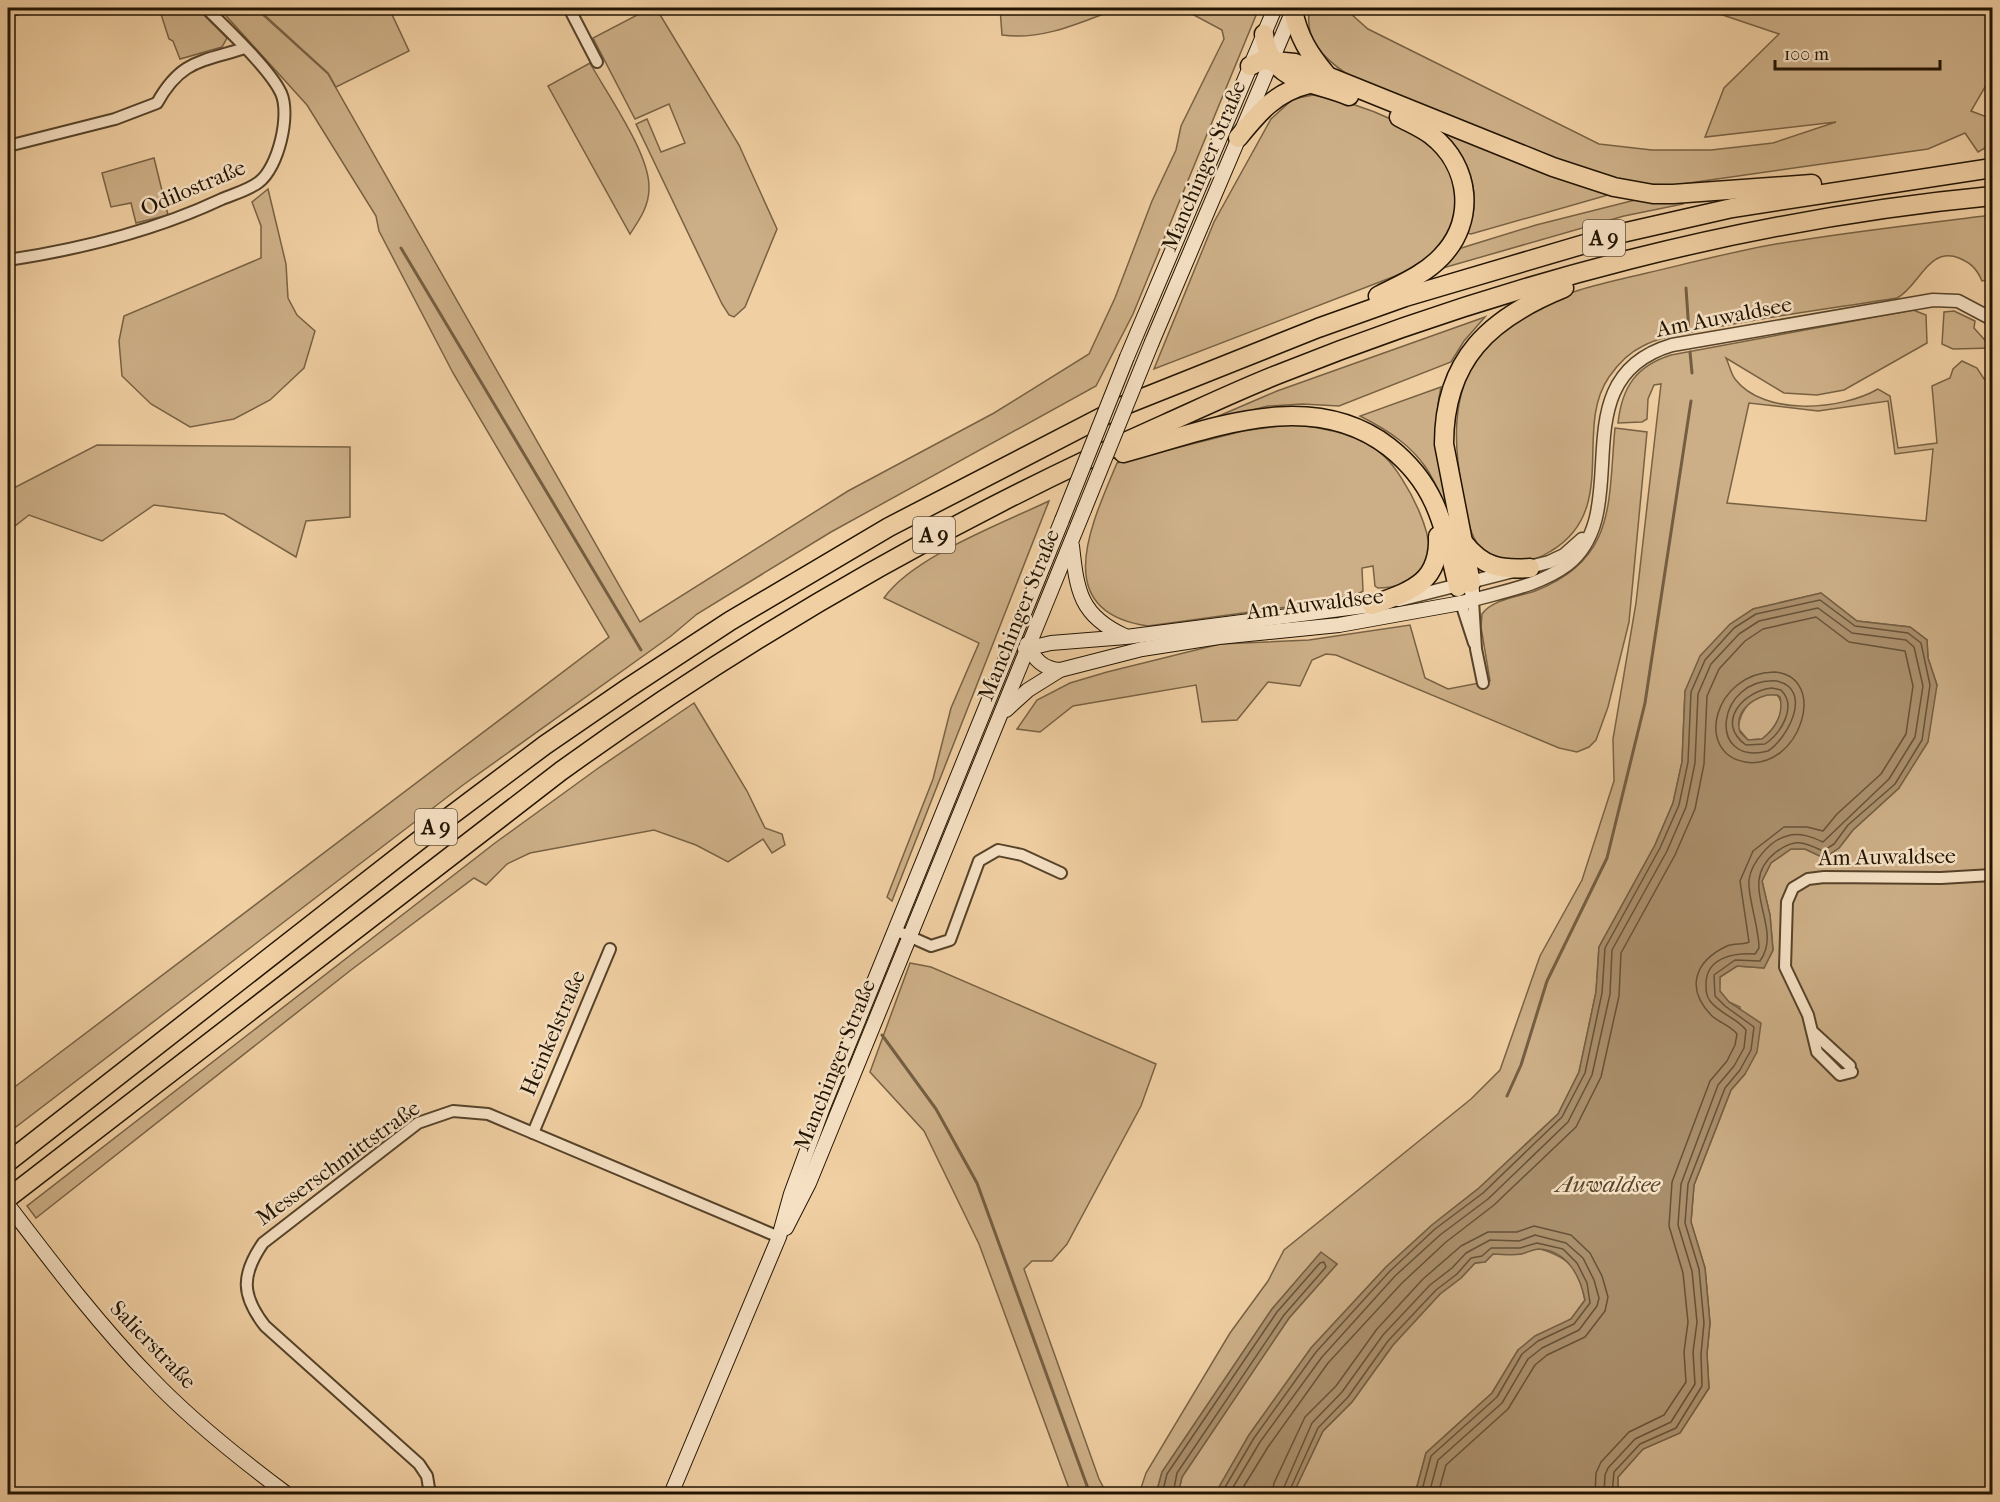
<svg xmlns="http://www.w3.org/2000/svg" width="2000" height="1502" font-family="'IM FELL French Canon',serif">
  <style>
    .green { fill: #cdaf87; stroke: #786244; stroke-width: 1.5; fill-rule: evenodd }
    .water { fill: #aa8f6c; stroke: #745e42; stroke-width: 1.5; fill-rule: evenodd }
    .lines { fill: none; stroke-linecap: round; stroke-linejoin: round }
    .shore { stroke: #665237; stroke-width: 1.5 }
    .stream { stroke: #745e42; stroke-width: 3 }
    .minor-casing { stroke: #56432a; stroke-width: 14 }
    .tertiary-casing { stroke: #56432a; stroke-width: 15 }
    .secondary-casing { stroke: #221402; stroke-width: 16 }
    .motorway-casing { stroke: #221402; stroke-width: 21 }
    .minor { stroke: #f5e0c3; stroke-width: 10 }
    .tertiary { stroke: #f5e0c3; stroke-width: 12 }
    .secondary { stroke: #f5e0c3; stroke-width: 14 }
    .motorway { stroke: #f0cfa2; stroke-width: 18 }
    .secondary-bridge-casing { stroke: #221402; stroke-width: 16; stroke-linecap: butt }
    .secondary-bridge { stroke: #f5e0c3; stroke-width: 14 }
    .labels { text-anchor: middle; dominant-baseline: central; stroke-width: 5; stroke-linejoin: round; paint-order: stroke }
    .shield { fill: #f5e0c3; stroke: #61513c; stroke-width: 1.5 }
    .shield-label { font-size: 21px; font-weight: bold; fill: #221402 }
    .street-label { font-size: 22px; fill: #221402; stroke: #f5e0c3 }
    .water-label { font-size: 24px; font-style: italic; fill: #58452c; stroke: #f5e0c3 }
  </style>
  <rect width="100%" height="100%" fill="#f0cfa2"/>
  <filter id="stains"><feTurbulence type="fractalNoise" baseFrequency=".00333" numOctaves="4"/><feColorMatrix values="0 0 0 0 .2 0 0 0 0 .09 0 0 0 0 .02 0 0 0 .5 -.17"/></filter>
  <radialGradient id="worn" r=".72"><stop offset=".6" stop-color="#630" stop-opacity="0"/><stop offset="1" stop-color="#630" stop-opacity=".3"/></radialGradient>
  <g class="green">
    <path d="M159 8H197L227 38 222 47 180 59 173 41 169 39Z"/>
    <path d="M219 8H255L328 74 640 622 848 491 994 413 1089 354 1115 298 1152 201 1176 150 1181 126 1224 39 1222 30 1190 13 1189 8H1259L1133 314 1096 386 831 532 697 614 671 636 463 785 8 1133V1092L609 637 453 373 379 231 376 216 307 105Z"/>
    <path d="M257 8H389L409 51 336 87 328 73Z"/>
    <path d="M643 8H656L739 145 777 229 745 307 734 317 729 315 722 304 636 124 647 119 661 152 685 143 669 104 635 119 593 38 645 11Z"/>
    <path d="M1000 8H1119C1082 22 1042 41 1002 35Z"/>
    <path d="M1310 8H1347L1350 13 1368 29 1599 144 1652 150H1711L1773 143 1836 122 1705 137 1724 88 1779 34 1702 8H1992V75L1971 111 1987 117 1992 144 1978 152 1965 133 1928 149 1675 185 1632 184 1555 162 1347 74C1323 58 1303 38 1310 8Z"/>
    <path d="M590 63C607 94 650 154 649 188 649 206 640 219 630 234L548 86Z"/>
    <path d="M1313 95C1356 102 1435 128 1454 173 1457 180 1456 192 1456 200 1459 237 1431 257 1403 273L1154 369 1214 222 1271 119 1293 99Z"/>
    <path d="M1444 129 1607 192 1608 195 1471 234 1467 233C1484 194 1470 161 1442 132Z"/>
    <path d="M154 158 168 215 136 223 131 203 111 207 102 173Z"/>
    <path d="M268 189 286 264 288 298 297 315 315 331 304 368 270 400 234 419 190 427 151 404 122 376 119 341 124 316 261 258V226L252 202Z"/>
    <path d="M1643 198 1681 200 1683 204 1624 216 1443 268 1455 250 1536 225Z"/>
    <path d="M1992 215V279L1982 281C1977 269 1971 263 1959 258 1928 246 1919 287 1897 298 1834 308 1770 316 1707 329 1686 333 1662 336 1643 346 1630 352 1618 364 1609 377 1573 429 1620 510 1551 551 1542 557 1525 564 1514 563 1470 558 1469 526 1462 490 1454 445 1451 397 1478 356 1490 337 1514 321 1533 310 1566 290 1610 282 1647 273 1698 261 1750 247 1802 240 1865 230 1929 223 1992 215Z"/>
    <path d="M1913 310 1926 315 1927 343 1844 390 1817 395 1784 393 1726 358C1729 364 1731 374 1735 379 1764 417 1842 410 1878 389L1890 396 1898 448 1937 443 1932 386 1950 378 1953 369 1962 361 1977 368 1984 379 1992 382V1494H1618V1477L1643 1449 1680 1433 1709 1388 1707 1354 1710 1323 1705 1268 1691 1222 1694 1185 1731 1090 1745 1074 1740 1007 1729 1002 1719 991 1720 977 1737 966 1764 968 1773 950 1770 915 1762 881 1771 863 1791 849H1805L1824 858 1839 848 1853 830 1899 788 1937 685 1928 658 1927 640 1910 627 1857 621 1821 593 1753 609 1685 691 1682 762 1673 803 1655 845 1599 947 1596 992 1579 1072 1558 1114 1479 1188 1432 1225 1386 1267 1311 1348 1249 1435 1215 1494H1178L1182 1477 1289 1318 1337 1264 1321 1253 1272 1309 1162 1472 1156 1494H1139L1146 1473 1230 1333 1268 1281 1284 1250 1471 1099 1500 1070 1540 956 1582 880 1614 781 1613 739 1636 603 1661 384 1654 385 1648 399 1647 419 1642 422 1618 423C1622 387 1636 366 1671 355ZM1888 401 1895 454 1933 449 1926 521 1727 503 1749 403 1818 411Z"/>
    <path d="M1954 311 1975 321 1974 328 1992 348 1953 349 1942 344 1944 312Z"/>
    <path d="M1485 317 1464 341 1451 362 1339 406 1302 404 1268 406 1207 421 1277 391Z"/>
    <path d="M1441 387C1429 442 1445 490 1455 544 1437 475 1425 449 1360 416Z"/>
    <path d="M1295 424C1327 429 1361 434 1385 457 1404 475 1443 544 1424 569 1415 582 1394 588 1378 588L1375 586 1373 566 1362 568 1363 591 1358 594 1302 605 1148 626C1048 612 1092 523 1117 463L1243 431Z"/>
    <path d="M1615 428 1647 432 1629 622 1608 707 1596 740 1589 747 1577 752 1559 748 1336 655 1326 654 1312 660 1300 686 1268 682 1237 720 1202 722 1196 685 1073 706 1040 732 1017 729 1037 700 1070 683 1107 672 1220 644 1309 640 1410 625 1425 678 1448 689 1490 681 1481 627 1482 614C1493 599 1518 597 1535 591 1617 560 1608 501 1615 428Z"/>
    <path d="M97 445 350 447V517L306 521 296 557 224 514 154 505 102 541 29 515 10 530 8 540V491Z"/>
    <path d="M1049 501 892 901 887 897 933 779 951 708 979 643 884 598C912 557 1003 523 1049 501Z"/>
    <path d="M1772 694 1777 695C1789 709 1774 730 1762 739L1748 740 1738 728C1741 708 1752 696 1772 694Z"/>
    <path d="M694 703 747 791 765 828 782 834 785 845 772 853 763 839 728 862 696 845 654 830 530 853 507 864 486 885 474 878 351 970 36 1218 27 1206 495 843 597 769Z"/>
    <path d="M910 963 931 967 1156 1064 1141 1106 1067 1244 1052 1261H1032L1024 1269 1099 1479 1107 1494H1071L979 1244 924 1131 870 1072Z"/>
    <path d="M1537 1248C1569 1257 1578 1267 1585 1300L1571 1319 1518 1350 1492 1393 1426 1453 1415 1494H1293L1323 1431 1352 1402 1393 1345 1440 1294 1461 1278 1475 1263 1485 1262 1493 1254H1521Z"/>
  </g>
  <g class="water">
    <path d="M1821 593 1857 621 1910 627 1927 640 1928 658 1937 685 1928 742 1899 788 1853 830 1839 848 1824 858 1805 849H1791L1771 863 1762 881 1770 915 1773 950 1764 968 1737 966 1720 977V991L1729 1002 1761 1023 1757 1052 1745 1074 1731 1090 1694 1185 1691 1222 1705 1268 1710 1323 1707 1354 1709 1388 1680 1433 1643 1449 1618 1477V1494H1415L1426 1453 1492 1393 1518 1350 1535 1336 1571 1319 1585 1300C1580 1275 1567 1251 1539 1249 1533 1249 1527 1253 1521 1254 1512 1256 1502 1254 1493 1254L1485 1262 1475 1263 1461 1278 1440 1294 1393 1345 1352 1402 1323 1431 1293 1494H1215L1249 1435 1311 1348 1386 1267 1432 1225 1479 1188 1558 1114 1579 1072 1596 992 1599 947 1655 845 1673 803 1682 762 1685 691 1700 656 1730 624 1753 609ZM1767 695H1777L1780 697C1784 714 1775 729 1762 739L1748 740 1740 732C1734 712 1750 700 1767 695Z"/>
    <path d="M1321 1252 1337 1264 1289 1318 1182 1477 1178 1494H1156L1162 1472 1272 1309Z"/>
  </g>
  <g class="lines">
    <g class="shore">
      <path d="M1774 672C1830 676 1800 771 1745 762 1694 753 1714 673 1774 672Z"/>
      <path d="M1777 681C1814 690 1787 739 1768 751 1706 767 1716 677 1777 681Z"/>
      <path d="M1772 688 1781 690C1798 707 1780 734 1765 744L1746 745C1715 723 1743 691 1772 688Z"/>
      <path d="M1162 1494 1167 1474 1277 1312 1320 1263 1324 1262 1326 1267 1284 1315 1177 1473 1173 1494"/>
      <path d="M1221 1494 1254 1438 1316 1352 1390 1271 1435 1229 1483 1193 1562 1117 1585 1073 1602 993 1605 948 1660 848 1679 805 1688 762 1691 692 1705 660 1734 628 1756 614 1820 600 1855 626 1908 633 1921 643 1930 685 1922 740 1895 784 1848 825 1834 844 1823 851C1803 842 1795 838 1776 852 1734 885 1785 926 1760 961L1735 960 1714 975 1715 996 1725 1006 1754 1027 1751 1050 1740 1070 1725 1088 1688 1184 1685 1223 1699 1269 1704 1323 1701 1354 1702 1386 1676 1428 1640 1444 1614 1472 1612 1494"/>
      <path d="M1229 1494 1260 1442 1322 1357 1395 1276 1440 1235 1488 1199 1568 1122 1592 1075 1610 994 1612 950 1667 851 1686 807 1695 763 1698 694 1711 664 1739 634 1759 621 1818 608 1852 633 1906 640 1914 647 1923 686 1915 737 1889 779 1823 842C1812 837 1800 832 1787 836 1770 840 1751 863 1749 880 1747 894 1759 928 1759 948L1755 954C1734 953 1707 957 1706 983 1706 990 1706 996 1710 1001 1720 1014 1737 1018 1746 1030L1744 1048 1734 1066 1718 1085 1681 1184 1678 1225 1692 1271 1697 1322 1693 1352 1695 1384 1671 1422 1635 1439 1608 1468 1605 1475 1604 1494"/>
      <path d="M1239 1494 1268 1447 1328 1363 1402 1283 1446 1242 1494 1205 1576 1127 1601 1077 1619 996 1621 953 1675 855 1695 809 1704 764 1707 696 1719 669 1745 641 1763 629 1816 617 1849 642 1905 651 1913 686 1906 734 1881 774 1837 814 1823 831 1807 827H1784L1753 851 1740 881 1749 942C1743 945 1735 943 1727 946 1695 961 1685 988 1711 1015 1719 1023 1730 1025 1737 1034L1735 1045 1727 1061 1710 1081 1672 1182 1669 1226 1683 1273 1688 1322 1684 1352 1686 1382 1664 1415 1629 1432 1601 1462 1596 1473 1595 1494"/>
      <path d="M1272 1494 1274 1483 1305 1417 1336 1386 1377 1329 1423 1279 1461 1246 1488 1232H1517L1534 1226 1571 1235 1590 1253 1602 1276 1608 1297 1605 1311 1585 1337 1547 1355 1535 1365 1508 1409 1446 1465 1438 1494"/>
      <path d="M1281 1494 1312 1423 1342 1392 1383 1335 1430 1285 1452 1268 1466 1253 1490 1240 1519 1241 1535 1235 1566 1243 1583 1258 1594 1280 1599 1298 1597 1306 1579 1330 1542 1348 1528 1359 1502 1403 1438 1460 1429 1494"/>
      <path d="M1288 1494 1318 1428 1348 1397 1388 1341 1436 1290 1457 1274 1471 1258 1482 1256 1491 1248H1520L1537 1243 1563 1249 1577 1263 1587 1283 1590 1303 1574 1324 1538 1341 1522 1354 1497 1397 1431 1456 1421 1494"/>
    </g>
    <g class="stream">
      <path d="M401 248 641 650"/>
      <path d="M1686 288 1689 332"/>
      <path d="M1690 352 1692 373"/>
      <path d="M882 1035 936 1109 977 1183 1090 1494"/>
      <path d="M1507 1096 1521 1065 1547 981 1607 858 1645 703 1691 401"/>
    </g>
    <g class="minor-casing">
      <g id="minor">
        <path d="M569 8 597 62"/>
        <path d="M8 11 20 8"/>
        <path d="M8 146 115 119 157 103C181 60 201 62 245 48"/>
        <path d="M8 260C81 249 154 231 222 199 234 194 249 190 259 182 278 168 291 115 281 93 270 69 226 28 206 8"/>
        <path d="M1473 600 1476 649 1483 683"/>
        <path d="M1461 603 1474 643"/>
        <path d="M895 930 931 946 950 940 979 861 998 850 1022 855 1061 873"/>
        <path d="M1814 1033 1850 1066"/>
        <path d="M1852 1072 1840 1075 1817 1052 1808 1015 1785 967 1787 902 1793 888 1808 879 1824 877 1941 878 1992 875"/>
        <path d="M533 1133 610 949"/>
        <path d="M430 1494 427 1476 419 1464 265 1326C241 1295 241 1275 263 1243L418 1123 453 1111 488 1114 779 1237"/>
      </g>
    </g>
    <g class="tertiary-casing">
      <g id="tertiary">
        <path d="M1399 600 1549 562 1564 555 1582 539"/>
        <path d="M1473 600C1505 591 1540 585 1567 565 1638 510 1557 379 1672 345L1933 300 1958 301 1992 319"/>
      </g>
    </g>
    <g class="secondary-casing">
      <g id="secondary">
        <path d="M1152 342 1294 8"/>
        <path d="M1127 357 1275 8"/>
        <path d="M1072 546C1077 591 1080 616 1125 636"/>
        <path d="M1027 644C1034 659 1043 669 1060 670L1142 649 1219 637 1339 625 1461 603 1473 600 1471 583"/>
        <path d="M1025 649 1051 643 1126 637 1372 605"/>
        <path d="M1006 710 1028 690 1060 670"/>
        <path d="M8 1205C53 1264 99 1325 151 1378 192 1421 240 1459 287 1494"/>
        <path d="M786 1228 809 1183 1084 510"/>
        <path d="M671 1494 779 1237 791 1194 823 1107 1062 520"/>
      </g>
    </g>
    <g class="motorway-casing">
      <g id="motorway">
        <path d="M1293 10C1298 36 1309 54 1326 74"/>
        <path d="M1264 34C1270 84 1312 80 1349 96"/>
        <path d="M1250 66 1263 60 1295 63 1553 167 1614 187 1653 194H1673L1812 184"/>
        <path d="M1238 138C1259 112 1276 92 1309 84"/>
        <path d="M1378 296C1399 285 1424 275 1441 257 1476 221 1471 166 1431 135 1422 128 1410 123 1399 117"/>
        <path d="M1123 453C1209 430 1310 386 1389 447 1408 462 1424 481 1434 503 1446 529 1451 559 1458 587"/>
        <path d="M1464 543C1483 567 1500 570 1530 568"/>
        <path d="M1471 583 1444 444C1444 359 1490 318 1564 288"/>
        <path d="M1372 605C1411 591 1440 583 1438 536"/>
        <path d="M8 1162 449 817 545 745 628 688 730 621 889 527 1125 405 1318 328 1405 297 1622 233 1732 208 1992 168"/>
        <path d="M8 1198 561 771C751 634 951 519 1165 424 1203 407 1241 389 1279 374 1506 283 1749 219 1992 196"/>
      </g>
    </g>
    <use href="#minor" class="minor"/>
    <use href="#tertiary" class="tertiary"/>
    <use href="#secondary" class="secondary"/>
    <use href="#motorway" class="motorway"/>
    <g class="secondary-bridge-casing">
      <g id="secondary-bridge">
        <path d="M1084 510 1152 342"/>
        <path d="M1062 520 1127 357"/>
      </g>
    </g>
    <use href="#secondary-bridge" class="secondary-bridge"/>
  </g>
  <g class="labels">
    <g class="shield">
      <rect x="1583" y="220" width="42" height="36" rx="4.5"/>
      <rect x="913" y="517" width="42" height="36" rx="4.5"/>
      <rect x="415" y="809" width="42" height="36" rx="4.5"/>
    </g>
    <g class="shield-label">
      <text x="1604" y="238">A 9</text>
      <text x="934" y="535">A 9</text>
      <text x="436" y="827">A 9</text>
    </g>
    <g class="street-label">
      <text transform="translate(1204 166) rotate(-67)">Manchinger Straße</text>
      <text transform="translate(193 188) rotate(-23)">Odilostraße</text>
      <text transform="translate(1724 317) rotate(-11)">Am Auwaldsee</text>
      <text transform="translate(1315 604) rotate(-7)">Am Auwaldsee</text>
      <text transform="translate(1019 615) rotate(-68)">Manchinger Straße</text>
      <text transform="translate(1887 857) rotate(-1)">Am Auwaldsee</text>
      <text transform="translate(553 1033) rotate(-67)">Heinkelstraße</text>
      <text transform="translate(835 1065) rotate(-68)">Manchinger Straße</text>
      <text transform="translate(338 1163) rotate(-36)">Messerschmittstraße</text>
      <text transform="translate(153 1345) rotate(46)">Salierstraße</text>
    </g>
    <g class="water-label">
      <text x="1608" y="1184">Auwaldsee</text>
    </g>
  </g>
  <rect width="2000" height="1502" fill="none" stroke="#f0cfa2" stroke-width="30"/>
  <rect x="9" y="9" width="1982" height="1484" fill="none" stroke="#221402" stroke-width="3"/>
  <rect x="15" y="15" width="1970" height="1472" fill="none" stroke="#221402" stroke-width="1.5"/>
  <path d="M1775 60v9h165v-9" fill="none" stroke="#221402" stroke-width="3"/>
  <text x="1784" y="60" font-size="18" fill="#221402" stroke="#f5e0c3" stroke-width="4.5" paint-order="stroke">100 m</text>
  <rect width="100%" height="100%" filter="url(#stains)"/>
  <rect width="100%" height="100%" fill="url(#worn)"/>
</svg>
